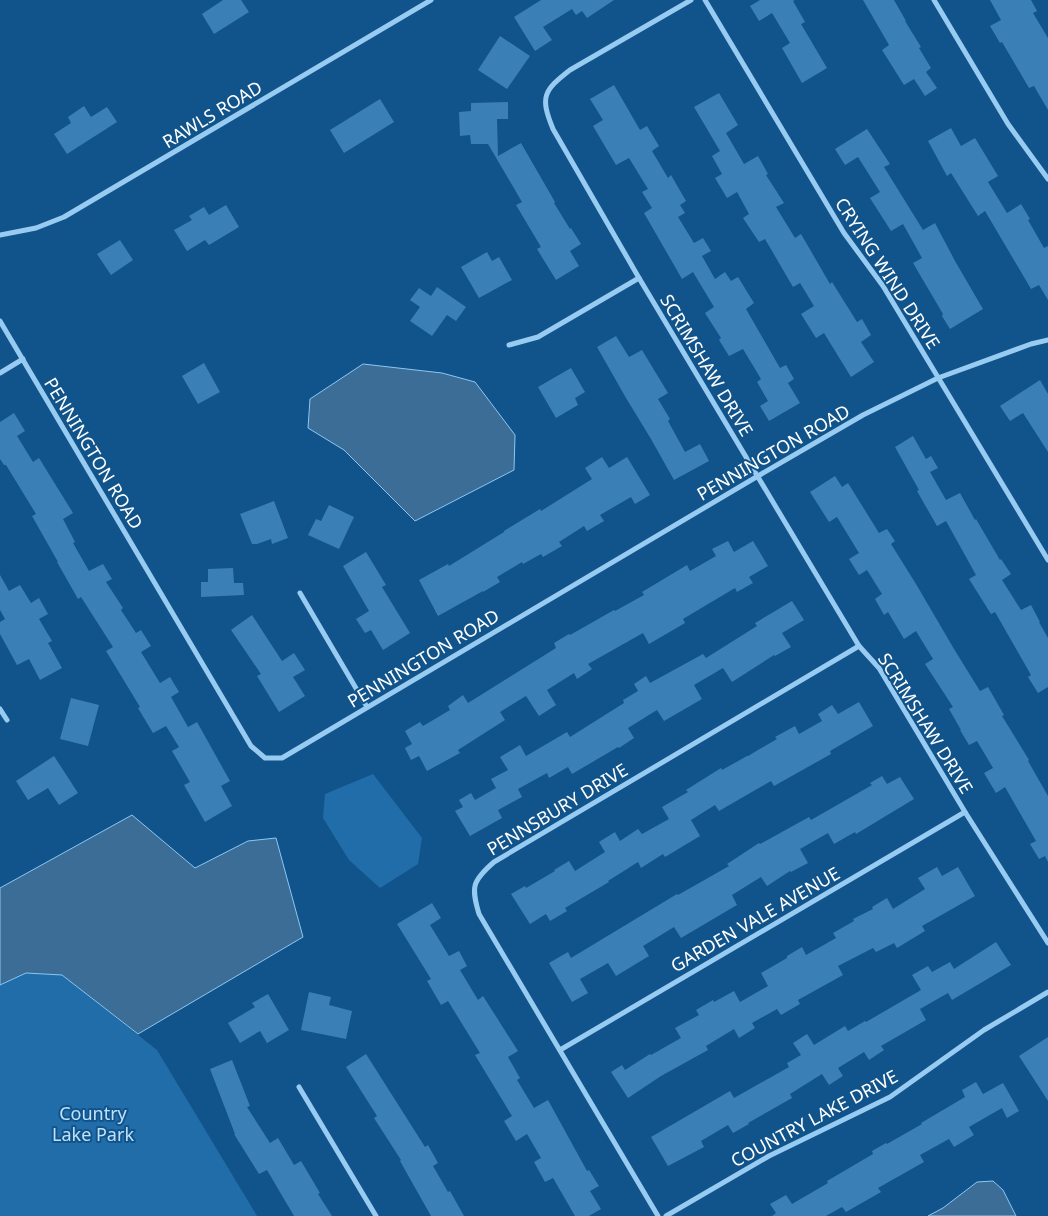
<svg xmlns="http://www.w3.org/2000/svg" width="1048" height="1216" font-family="'Noto Sans',sans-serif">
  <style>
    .green { fill: #206da9 }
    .water { fill: #3b6d96; stroke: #8ac8f5 }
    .building { fill: #3a7fb5 }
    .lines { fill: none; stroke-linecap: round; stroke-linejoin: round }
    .street { stroke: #98cbf1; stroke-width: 5 }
    .labels { text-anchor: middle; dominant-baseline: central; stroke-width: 4; stroke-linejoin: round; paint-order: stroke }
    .street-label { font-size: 18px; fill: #fff; stroke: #11548b }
    .park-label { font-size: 18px; fill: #bfe2fc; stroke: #11548b }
  </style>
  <rect width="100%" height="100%" fill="#11548b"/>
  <g class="green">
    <path d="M373 774 422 838 418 864 380 888 349 860 323 818 325 794Z"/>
    <path d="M26 973 62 975 157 1050 257 1216H0V985Z"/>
  </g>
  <g class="water">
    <path d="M363 364 442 373 475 382 515 435 514 470 415 521 344 450 308 428 310 399Z"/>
    <path d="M132 815 195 868 248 841 276 838 303 937 138 1034 62 975 26 973 0 985V888Z"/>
    <path d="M993 1181 1003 1190 1016 1216H928L943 1208 977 1182Z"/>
  </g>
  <g class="building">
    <path d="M223 0H241L249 12 214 34 202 14Z"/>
    <path d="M541 0H614L587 18 582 11 576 15 572 9 543 27 552 40 535 51 514 17Z"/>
    <path d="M760 0H795L793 1 805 22 801 24 827 68 802 83 782 48 790 43 772 13 759 21 750 6Z"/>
    <path d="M863 0H894L906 21H905L921 47 919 48 931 68 926 72 937 88 925 96 914 79 904 85 882 50 889 45Z"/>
    <path d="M990 0H1031L1037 11 1033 13 1048 38V110L1034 86 1029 88 1002 42 1000 43 990 26 1001 20Z"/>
    <path d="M500 36 530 56 507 89 478 70Z"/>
    <path d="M614 85 640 130 647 126 659 146 652 151 668 178 671 175 686 201 680 205 685 213 678 217 694 243 703 238 711 251 702 256 715 279 725 272 731 281 738 277 754 303 746 309 780 368 786 365 794 379 788 383 800 403 769 421 760 406 768 401 757 382 761 379 743 349 729 356 719 340 721 338 705 313 714 307 693 272 682 279 644 213 652 208 642 192 648 189 629 158 616 165 593 126 603 120 590 99Z"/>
    <path d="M719 93 738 125 726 133 744 164 758 156 768 174 766 175 784 203 776 207 795 238 801 234 830 284 832 282 857 322 862 319 871 335 861 342 874 362 851 377 824 333 816 338 801 314 814 306 800 283 793 287 765 239 759 242 743 218 749 214 737 192 727 198 715 178 722 174 712 156 720 151 694 107Z"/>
    <path d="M380 99 394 122 344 153 330 130Z"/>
    <path d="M508 102V119H497L498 156 521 143 555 202 554 203 570 229 571 228 581 244 570 251 579 266 556 280 537 249 541 247 516 205 522 202 488 144H471L470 135 460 136 459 112 471 111V103Z"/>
    <path d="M84 106 91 117 107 107 117 122 67 154 54 134 71 123 68 117Z"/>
    <path d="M951 128 961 146 975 138 998 176 988 182 1007 213 1021 204 1030 219 1028 220 1044 248 1048 246V300L1039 285 1031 289 985 211 978 216 951 173 947 176 928 141Z"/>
    <path d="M867 129 890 164 884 167 923 230 935 223 955 261 983 309 950 329 942 316 943 314 913 263 922 258 903 224 891 231 870 198 880 192 858 157 845 165 835 149Z"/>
    <path d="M226 205 239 227 209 245 205 240 187 251 174 230 192 220 189 216 204 207 209 215Z"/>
    <path d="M120 240 133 260 111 275 97 254Z"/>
    <path d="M487 252 492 261 499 257 512 280 479 298 461 267Z"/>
    <path d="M437 287 466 307 456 321 447 315 432 336 410 321 420 307 410 300 419 288 431 296Z"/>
    <path d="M616 336 629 357 642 350 668 393 658 399 670 419 668 421 685 452 700 444 709 461 674 480 651 439 626 398 597 347Z"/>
    <path d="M204 363 220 392 198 404 182 376Z"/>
    <path d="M571 368 585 392 575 398 578 405 556 418 538 387Z"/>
    <path d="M1040 380 1048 394V452L1023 413 1010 421 1000 406Z"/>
    <path d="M14 413 25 431 17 436 33 462 39 458 73 513 63 519 75 542 73 543 89 571 103 564 112 579 106 582 123 608 121 610 136 633 141 630 151 646 141 652 160 683 170 677 179 692 171 697 188 727 197 722 230 781 221 786 232 806 205 822 184 785 190 782 172 751 179 747 166 726 153 733 138 708 140 707 106 651 113 647 81 597 78 599 57 562H58L32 516 36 514 6 465H4L0 459V422Z"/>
    <path d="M913 436 926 459 931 456 938 468 930 472 946 500 960 493 975 520 976 519 1000 560 1001 559 1011 574 1002 580 1021 610 1031 605 1040 622H1039L1048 638V687L1038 693 1028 677 1031 675 995 612 991 614 969 579 976 575 946 521 937 526 917 491 919 490 895 447Z"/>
    <path d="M602 457 609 468 627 457 650 495 635 504 631 497 600 515 604 521 587 531 584 526 559 542 562 546 543 557 541 554 523 564 522 562 497 577 500 582 483 592V591L438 616 419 580 448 564 449 566 504 532V531L540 509 541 511 592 479 585 468Z"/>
    <path d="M835 476 842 487 848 483 879 533 887 529 895 541 891 544 916 584 954 649 980 691 988 687 1004 715 1002 716 1029 760 1028 761 1048 796V862L1045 856 1039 859 1030 844 1036 841 1005 787 996 793 984 773 993 768 977 741 969 745 960 730H961L949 709 953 707 925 664 933 659 916 631 904 639 888 612 884 615 875 599 882 594 867 570 859 575 849 559 859 553 837 517 829 522 810 492Z"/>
    <path d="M274 501 288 538 272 544 271 539 257 544H252L240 514Z"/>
    <path d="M329 505 354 517 339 549 308 535 316 519 321 521Z"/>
    <path d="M728 541 734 552 753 541 768 566 749 577 753 583 737 592 735 588 683 619 685 623 649 644 643 633 588 664 592 669 577 679 574 673 547 690 556 705 539 716 526 696 500 712 505 720 458 750 460 753 427 771 419 756 411 760 405 748 412 744 405 731 420 722 423 726 450 710 448 706 463 695 468 703 556 648 554 643 569 634 570 635 614 610 615 611 644 595 642 592 687 565 690 571 716 556 712 549Z"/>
    <path d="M366 552 386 585 382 587 410 633 383 650 371 630 365 633 356 619 369 611 343 566Z"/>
    <path d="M233 568 234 583H243L244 595 201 597V582H208V569Z"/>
    <path d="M0 575 9 591 20 585 31 603 39 598 48 614 39 619 52 641 48 643 62 668 40 680 29 659 17 665 0 634V622L5 619 0 610Z"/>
    <path d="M792 601 804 620 782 633 791 647 775 656 774 655 732 682 723 668 694 685 702 699 664 721 657 710 628 728 634 738 619 748 618 747 572 774 568 767 549 778 547 773 518 789 522 797 498 810 502 818 470 836 455 811 463 807 459 800 471 793 475 800 496 788 491 779 508 770 500 757 520 745 526 756 567 732 570 737 624 703 623 700 638 691 634 684 646 676 650 683 703 654 706 658 757 626 755 623Z"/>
    <path d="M252 615 282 661 294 653 305 670 293 677 305 696 279 712 257 676 261 674 231 630Z"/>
    <path d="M71 698 99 705 88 746 60 739Z"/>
    <path d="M859 702 873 726 830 751 831 754 774 786 771 781 719 811 715 805 691 820 700 836 665 857 663 854 641 868 638 862 608 881 609 882 565 908 567 911 550 921 546 914 530 924 511 894 525 886 526 888 555 871 554 870 569 861 575 871 605 852 599 842 615 832 620 841 638 829 642 834 669 819 662 807 688 792 686 790 721 768 722 770 747 756H748L777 739 775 737 795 726 799 734 822 721 818 714 832 705 838 714Z"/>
    <path d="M54 756 78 793 59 805 48 788 28 800 16 781Z"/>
    <path d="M882 776 887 784 900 777 914 799 856 834 855 832 834 844 828 833 800 849 808 863 791 872 790 871 767 886 761 877 732 895 737 905 681 938 674 927 643 946 649 956 616 976 608 963 580 979 588 993 572 1002 549 963 568 952 571 958 677 894 678 895 729 866 727 864 759 843 760 844 809 817 811 820 872 785 870 783Z"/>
    <path d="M937 867 942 876 958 867 975 896 922 926 925 931 897 948 894 943 876 952 873 948 838 966 843 975 798 1000 800 1004 781 1015 777 1009 752 1023 755 1028 739 1038 734 1029 706 1046 708 1050 661 1076 628 1098 611 1072 622 1065 625 1070 650 1054 651 1055 681 1038 675 1028 699 1015 696 1010 713 1000 714 1002 734 991 740 1002 768 986 761 973 787 958V956L802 947 806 955 836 938 833 933 854 921 853 919 873 909 872 907 887 898 893 909 925 889 918 878Z"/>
    <path d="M432 903 441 918 430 925 449 956 459 951 467 966 460 970 478 1000 483 996 518 1051 508 1057 520 1078 517 1080 534 1108 548 1100 587 1171 589 1170 599 1186 590 1191 601 1209 589 1216H575L553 1178 545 1182 534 1162 541 1158 527 1134 516 1141 504 1121 512 1116 475 1055 480 1053 448 1001 441 1005 427 981 431 979 397 924Z"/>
    <path d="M996 942 1011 965 952 1000 948 993 920 1009 926 1020 881 1046 884 1050 869 1060 864 1052 838 1068 843 1076 829 1085 822 1074 790 1094 792 1098 748 1123 749 1124 733 1133 728 1125 701 1141 704 1147 668 1166 651 1137 730 1091 734 1098 789 1067 787 1063 801 1055 793 1043 807 1034 814 1045 845 1026 848 1031 865 1021 866 1022 921 990 912 975 928 966 932 972 950 962 954 969Z"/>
    <path d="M309 992 331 997 329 1005 352 1011 346 1039 301 1030Z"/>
    <path d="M268 994 289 1030 267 1043 260 1031 240 1043 228 1023 255 1007 252 1003Z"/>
    <path d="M1048 1037V1101L1019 1056Z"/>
    <path d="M366 1054 425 1147 428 1145 438 1163 433 1166 448 1192 450 1191 464 1216H431L400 1161 401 1160 374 1118 377 1116 346 1067Z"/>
    <path d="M232 1060 250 1106 247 1107 270 1143 278 1138 294 1165 301 1161 320 1193 318 1194 332 1216H294L267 1170 259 1174 234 1134H235L210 1069Z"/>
    <path d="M976 1082 983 1094 1003 1083 1019 1111 1007 1118 1002 1108 969 1127 974 1135 954 1147 949 1139 920 1155 924 1162 878 1188 881 1192 846 1212 842 1207 826 1216H772L776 1213 770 1204 786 1195 792 1204 828 1183 827 1181 873 1154 872 1151 886 1143 887 1144 922 1124 921 1123 965 1097 962 1090Z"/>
  </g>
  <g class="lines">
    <g class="street">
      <path d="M691 0 570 70C543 91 540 97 553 129L639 278 859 646 879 668 965 812 1048 943"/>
      <path d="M705 0 844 233 883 286 1048 560"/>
      <path d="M934 0 1008 124 1048 179"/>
      <path d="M0 235 36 228 64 217 431 0"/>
      <path d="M0 321 251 746 265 758H282L758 476 863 415 938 378 1031 344 1048 340"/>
      <path d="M509 345 538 337 639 278"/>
      <path d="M0 373 23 359"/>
      <path d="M300 593 367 707"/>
      <path d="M0 709 7 720"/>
      <path d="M560 1050 965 812"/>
      <path d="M299 1087 376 1216"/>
      <path d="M658 1216 479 914C471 887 472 881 494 862L859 646"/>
      <path d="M666 1216 769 1156 890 1097 984 1030 1048 992"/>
    </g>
  </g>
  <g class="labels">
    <g class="street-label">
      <text transform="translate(212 114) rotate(-31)">RAWLS ROAD</text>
      <text transform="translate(888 273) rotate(57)">CRYING WIND DRIVE</text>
      <text transform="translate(707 365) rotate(59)">SCRIMSHAW DRIVE</text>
      <text transform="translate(773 452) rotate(-30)">PENNINGTON ROAD</text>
      <text transform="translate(94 453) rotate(59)">PENNINGTON ROAD</text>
      <text transform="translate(423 658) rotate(-31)">PENNINGTON ROAD</text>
      <text transform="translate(926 723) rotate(58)">SCRIMSHAW DRIVE</text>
      <text transform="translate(557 809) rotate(-31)">PENNSBURY DRIVE</text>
      <text transform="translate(755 919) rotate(-30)">GARDEN VALE AVENUE</text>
      <text transform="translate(814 1118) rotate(-28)">COUNTRY LAKE DRIVE</text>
    </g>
    <g class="park-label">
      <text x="93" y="1113">Country<tspan x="93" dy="21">Lake Park</tspan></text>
    </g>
  </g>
</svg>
